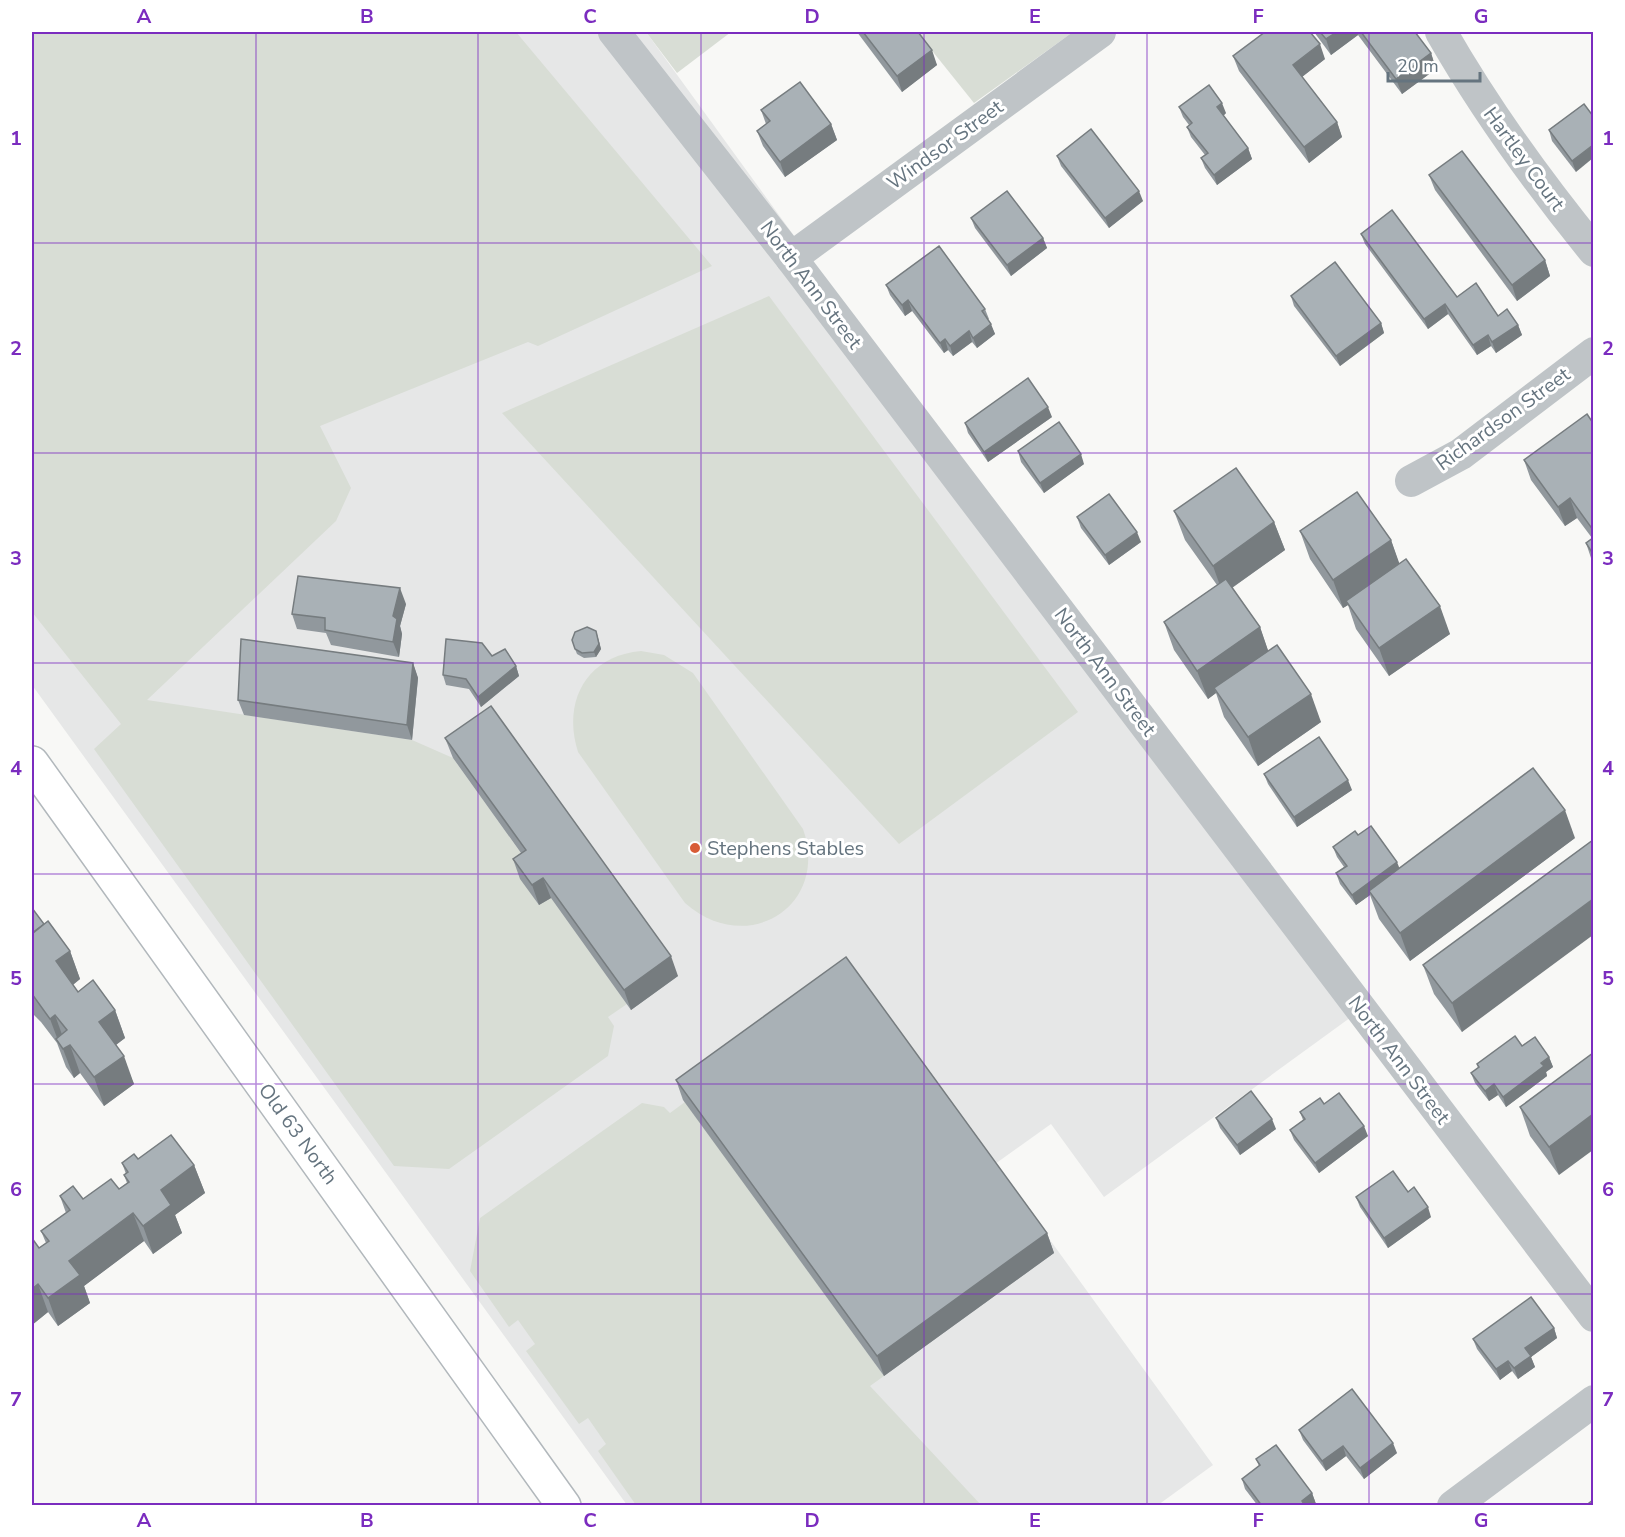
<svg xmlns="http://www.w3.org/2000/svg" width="1625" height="1537" font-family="'Nunito Sans',sans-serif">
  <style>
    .built { fill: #e6e7e7 }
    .green { fill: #d8ddd5 }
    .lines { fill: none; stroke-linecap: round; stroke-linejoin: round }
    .secondary-casing { stroke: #b2b8bc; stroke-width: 36 }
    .minor { stroke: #bfc4c7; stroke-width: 32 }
    .secondary { stroke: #fff; stroke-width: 33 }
    .wall { fill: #91989d }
    .shaded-wall { fill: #767c7f }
    .building { fill: #a9b1b6; stroke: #767c7f; stroke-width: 1.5 }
    .grid { fill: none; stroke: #7b2cbf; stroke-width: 1.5; stroke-opacity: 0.55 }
    .poi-dot { fill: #d85c36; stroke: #fff; stroke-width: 2 }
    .labels { text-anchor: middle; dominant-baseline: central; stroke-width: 6; stroke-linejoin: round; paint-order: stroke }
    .street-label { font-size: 20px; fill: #65747f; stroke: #fff }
    .poi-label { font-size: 20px; fill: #65747f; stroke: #fff; text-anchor: start }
    .neatline { fill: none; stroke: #7b2cbf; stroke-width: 2 }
    .grid-label { font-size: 20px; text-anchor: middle; font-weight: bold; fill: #7b2cbf }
  </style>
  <rect width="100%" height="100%" fill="#f8f8f6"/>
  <path class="built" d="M32 32H646L1358 1012 1104 1197 1051 1124 995 1164 1213 1465 1158 1505H627L32 685Z"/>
  <g class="green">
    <path d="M32 32H516L712 266 538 346 528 342 320 426 351 488 336 521 147 700 412 740 453 758 533 870 521 879 539 905 551 897 627 1004 608 1017 614 1026 608 1056 449 1169 394 1166 94 749 121 724 32 612Z"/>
    <path d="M646 32H731L677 73Z"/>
    <path d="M917 32H1073L974 103Z"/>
    <path d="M769 296 1078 712 899 844 502 413Z"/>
    <path d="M641 651 664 655 693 673 803 829C830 906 747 958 685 903L578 752C562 702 586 656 641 651Z"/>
    <path d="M685 1102 884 1376 870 1386 981 1505H636L598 1451 606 1444 588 1418 579 1424 526 1351 535 1344 518 1320 509 1327 470 1271 480 1218 642 1103 664 1107 670 1113Z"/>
  </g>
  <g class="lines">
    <g class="secondary-casing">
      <path id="secondary" d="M32 763 564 1506"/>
    </g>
    <g class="minor">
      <path d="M614 32 791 258 1594 1316"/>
      <path d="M1441 32C1485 109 1537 181 1594 251"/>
      <path d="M791 258 1100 32"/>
      <path d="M1411 481 1461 454 1594 353"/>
      <path d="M1453 1506 1594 1401"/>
    </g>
    <use href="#secondary" class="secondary"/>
  </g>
  <g class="wall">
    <path d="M857 32H918L937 65 902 92Z"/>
    <path d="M1314 32H1415L1431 53 1436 69 1402 94 1358 35 1331 55Z"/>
    <path d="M1233 56 1325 59 1302 77 1337 122 1342 137 1309 163 1239 71Z"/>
    <path d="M1584 104 1576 172 1552 141 1549 130Z"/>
    <path d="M1179 107 1226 113 1223 116 1248 148 1252 159 1217 185 1205 168 1201 158 1205 155 1191 137 1187 127 1189 125 1183 117Z"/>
    <path d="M761 110 831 124 837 140 785 177 763 146 757 131 766 124Z"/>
    <path d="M1057 156 1143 201 1109 228 1061 166Z"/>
    <path d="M1429 175 1545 260 1550 276 1517 301 1435 190Z"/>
    <path d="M971 218 1043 238 1047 248 1011 276 975 228Z"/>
    <path d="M1361 234 1457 297 1518 325 1522 335 1496 353 1491 346 1477 355 1448 314 1428 329 1365 244Z"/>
    <path d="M886 285 985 309 989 319H988L995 334 977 348 972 342 953 356 948 350 944 353 912 311 905 316 890 295Z"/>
    <path d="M1291 296 1381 323 1384 333 1340 366 1294 306Z"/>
    <path d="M1052 417 988 462 968 433 965 423Z"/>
    <path d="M1593 423V564L1586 543 1592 538 1577 518 1565 526 1531 480 1524 460Z"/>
    <path d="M1018 451 1084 464 1044 493 1021 462Z"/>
    <path d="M1174 511 1274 522 1285 550 1232 588 1260 627 1268 651 1321 722 1258 766 1224 717 1216 693 1208 699 1174 650 1164 622 1217 585 1185 540Z"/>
    <path d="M1077 517 1141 542 1109 565 1081 528Z"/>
    <path d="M1300 531 1391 540 1399 564 1450 634 1389 676 1356 629 1348 605 1343 608 1310 559Z"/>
    <path d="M406 604 400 626 402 634 399 657 331 645 326 633 297 629 292 614Z"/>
    <path d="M596 631 601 649 596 657 584 658 577 654 575 649Z"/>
    <path d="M492 656 516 666 519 676 481 707 469 689 446 685 443 675Z"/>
    <path d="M413 663 418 678 412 740 244 715 238 700Z"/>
    <path d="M445 738 678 976 631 1010 551 898 539 905 520 879 513 859 521 853 453 758Z"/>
    <path d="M1264 774 1352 790 1297 827 1268 784Z"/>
    <path d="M1358 835 1399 868 1575 838 1410 961 1379 919 1370 895 1356 905 1340 884 1336 873 1344 867 1337 857 1333 847Z"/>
    <path d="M1593 840 1462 1032 1434 994 1423 965Z"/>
    <path d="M32 908 44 925 70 951 80 979 73 985 78 992 115 1010 125 1038 116 1045 134 1084 104 1106 80 1073 74 1078 66 1067 57 1043 41 1022 34 1015 32 1018Z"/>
    <path d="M1522 1046 1549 1057 1553 1067 1546 1072 1547 1076 1506 1107 1498 1095 1489 1101 1475 1083 1471 1073 1478 1068 1477 1064Z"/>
    <path d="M1593 1053 1559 1175 1530 1136 1520 1107Z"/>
    <path d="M676 1080 1047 1233 1054 1253 884 1376 683 1100Z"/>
    <path d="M1324 1104 1368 1136 1319 1173 1294 1140 1290 1130 1303 1120 1300 1112Z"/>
    <path d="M1216 1118 1276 1129 1240 1155 1220 1128Z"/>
    <path d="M138 1159 194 1165 205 1193 175 1215 182 1233 153 1254 144 1241 84 1286 90 1303 58 1326 48 1312 32 1325V1243L39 1248 46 1243 41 1231 66 1213 60 1196 83 1199 119 1189 127 1183 124 1175 126 1174 122 1163Z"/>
    <path d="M1356 1197 1431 1217 1388 1248 1360 1207Z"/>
    <path d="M1554 1328 1557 1338 1531 1357 1535 1367 1518 1379 1512 1371 1500 1380 1477 1349 1473 1339Z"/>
    <path d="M1299 1430 1397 1453 1364 1479 1346 1456 1326 1471 1303 1440Z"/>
    <path d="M1256 1459 1312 1493 1316 1504 1313 1506H1258L1245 1489 1242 1479 1259 1466Z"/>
  </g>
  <g class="shaded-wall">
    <path d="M1337 32H1357L1358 35 1331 55 1326 39Z"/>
    <path d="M1320 44 1325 59 1298 80 1293 65Z"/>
    <path d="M932 50 937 65 902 92 897 76Z"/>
    <path d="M1431 53 1436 69 1402 94 1396 79Z"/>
    <path d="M1222 103 1226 113 1221 118 1217 107Z"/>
    <path d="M1337 122 1342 137 1309 163 1304 147Z"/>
    <path d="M831 124 837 140 785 177 780 162Z"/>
    <path d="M1593 145V158L1576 172 1572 161Z"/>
    <path d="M1248 148 1252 159 1217 185 1214 175Z"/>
    <path d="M1139 191 1143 201 1109 228 1105 218Z"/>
    <path d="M1043 238 1047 248 1011 276 1007 265Z"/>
    <path d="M1545 260 1550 276 1517 301 1512 285Z"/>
    <path d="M908 300 912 311 905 316 902 305Z"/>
    <path d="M1445 304 1448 314 1428 329 1424 319Z"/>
    <path d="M1381 323 1384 333 1340 366 1336 356Z"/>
    <path d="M991 324 995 334 977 348 973 338Z"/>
    <path d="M1518 325 1522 335 1496 353 1492 342Z"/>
    <path d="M969 331 972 342 953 356 950 346Z"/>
    <path d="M1488 335 1491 346 1477 355 1473 345Z"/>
    <path d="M945 339 948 350 944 353 940 343Z"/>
    <path d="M1048 407 1052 417 988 462 984 452Z"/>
    <path d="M1081 454 1084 464 1044 493 1040 483Z"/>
    <path d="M1570 498 1577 518 1565 526 1558 507Z"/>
    <path d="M1274 522 1285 550 1223 594 1213 566Z"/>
    <path d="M1137 532 1141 542 1109 565 1105 555Z"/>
    <path d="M1391 540 1401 568 1346 601 1348 605 1343 608 1333 580Z"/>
    <path d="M400 588 406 604 400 626 402 634 399 657 393 642V616Z"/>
    <path d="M1440 606 1450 634 1389 676 1379 648Z"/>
    <path d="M1260 627 1270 656 1214 688 1216 693 1208 699 1197 671Z"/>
    <path d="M596 631 601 649 596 657 594 652Z"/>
    <path d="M413 663 418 678 412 740 407 725Z"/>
    <path d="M516 666 519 676 481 707 478 697Z"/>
    <path d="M1311 694 1321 722 1258 766 1248 737Z"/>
    <path d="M1348 780 1352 790 1297 827 1294 817Z"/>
    <path d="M1565 810 1575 838 1410 961 1400 933Z"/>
    <path d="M1397 862 1401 872 1369 891 1370 895 1356 905 1352 895Z"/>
    <path d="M543 878 551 898 539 905 532 885Z"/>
    <path d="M1593 899V935L1462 1032 1452 1003Z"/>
    <path d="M70 951 80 979 66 990 56 961Z"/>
    <path d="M671 956 678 976 631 1010 624 990Z"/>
    <path d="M32 1008 34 1015 32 1018Z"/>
    <path d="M115 1010 125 1038 109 1050 99 1022Z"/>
    <path d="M55 1015 65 1043H59L50 1019Z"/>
    <path d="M70 1045 80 1073 74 1078 63 1049Z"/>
    <path d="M124 1056 134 1084 104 1106 94 1077Z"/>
    <path d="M1549 1057 1553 1067 1546 1072 1547 1076 1506 1107 1503 1097Z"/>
    <path d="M1494 1084 1498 1095 1489 1101 1485 1091Z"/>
    <path d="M1593 1114V1150L1559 1175 1549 1147Z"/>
    <path d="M1272 1119 1276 1129 1240 1155 1237 1145Z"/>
    <path d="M1364 1126 1368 1136 1319 1173 1315 1163Z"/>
    <path d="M194 1165 205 1193 175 1215 182 1233 153 1254 143 1226 161 1190Z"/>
    <path d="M1428 1207 1431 1217 1388 1248 1384 1238Z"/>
    <path d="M133 1213 144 1241 84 1286 90 1303 58 1326 48 1298 69 1261Z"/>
    <path d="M1047 1233 1054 1253 884 1376 877 1356Z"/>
    <path d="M38 1284 48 1312 32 1325V1289Z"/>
    <path d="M1554 1328 1557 1338 1531 1357 1535 1367 1518 1379 1514 1368 1525 1348Z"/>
    <path d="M1508 1361 1512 1371 1500 1380 1496 1369Z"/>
    <path d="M1393 1443 1397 1453 1364 1479 1360 1468Z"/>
    <path d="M1343 1446 1346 1456 1326 1471 1322 1461Z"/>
    <path d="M1312 1493 1316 1504 1313 1506H1303L1302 1501Z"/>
  </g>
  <g class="building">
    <path d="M863 32H918L932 50 897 76Z"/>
    <path d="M1265 32H1310L1320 44 1293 65 1337 122 1304 147 1233 56Z"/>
    <path d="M1320 32H1337L1326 39Z"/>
    <path d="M1361 32H1415L1431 53 1396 79Z"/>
    <path d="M800 82 831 124 780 162 757 131 770 121 761 110Z"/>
    <path d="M1209 85 1222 103 1217 107 1248 148 1214 175 1201 158 1208 153 1187 127 1192 123 1179 107Z"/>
    <path d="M1584 104 1593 116V145L1572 161 1549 130Z"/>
    <path d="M1091 129 1139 191 1105 218 1057 156Z"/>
    <path d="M1462 151 1545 260 1512 285 1429 175Z"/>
    <path d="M1007 191 1043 238 1007 265 971 218Z"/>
    <path d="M1392 210 1457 297 1476 283 1498 316 1507 309 1518 325 1492 342 1488 335 1473 345 1445 304 1424 319 1361 234Z"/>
    <path d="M939 246 985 309 982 311 991 324 973 338 969 331 950 346 945 339 940 343 908 300 902 305 886 285Z"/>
    <path d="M1335 262 1381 323 1336 356 1291 296Z"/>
    <path d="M1028 378 1048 407 984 452 965 423Z"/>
    <path d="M1587 414 1593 423V530L1570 498 1558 507 1524 460Z"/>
    <path d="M1059 422 1081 454 1040 483 1018 451Z"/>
    <path d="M1236 468 1274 522 1213 566 1174 511Z"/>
    <path d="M1357 492 1391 540 1333 580 1300 531Z"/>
    <path d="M1109 494 1137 532 1105 555 1077 517Z"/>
    <path d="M1593 538V554L1586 543Z"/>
    <path d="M1406 559 1440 606 1379 648 1346 601Z"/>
    <path d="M298 576 400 588 393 616 397 619 393 642 325 630V618L292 614Z"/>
    <path d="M1226 579 1260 627 1197 671 1164 622Z"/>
    <path d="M587 627 596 631 599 644 594 652 582 653 575 649 572 640 575 632Z"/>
    <path d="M241 639 413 663 407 725 238 700Z"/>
    <path d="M446 639 482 643 492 656 505 649 516 666 478 697 466 679 443 675Z"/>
    <path d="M1277 645 1311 694 1248 737 1214 688Z"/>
    <path d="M491 706 671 956 624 990 543 878 532 885 513 859 526 850 445 738Z"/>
    <path d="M1319 737 1348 780 1294 817 1264 774Z"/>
    <path d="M1533 768 1565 810 1400 933 1369 891Z"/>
    <path d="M1371 826 1397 862 1352 895 1336 873 1347 866 1333 847 1355 831 1358 835Z"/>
    <path d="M1593 840V899L1452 1003 1423 965Z"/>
    <path d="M32 908 44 924 32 933Z"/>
    <path d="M48 921 70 951 56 961 78 992 93 980 115 1010 99 1022 124 1056 94 1077 70 1045 63 1049 56 1039 67 1030 55 1015 50 1019 32 994V934Z"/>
    <path d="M846 957 1047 1233 877 1356 676 1080Z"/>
    <path d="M1515 1036 1522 1046 1535 1037 1549 1057 1541 1063 1544 1066 1503 1097 1494 1084 1485 1091 1471 1073 1479 1067 1477 1064Z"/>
    <path d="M1593 1053V1114L1549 1147 1520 1107Z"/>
    <path d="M1251 1091 1272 1119 1237 1145 1216 1118Z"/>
    <path d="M1339 1093 1364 1126 1315 1163 1290 1130 1305 1119 1300 1112 1320 1098 1324 1104Z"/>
    <path d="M171 1135 194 1165 161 1190 171 1205 143 1226 133 1213 69 1261 80 1275 48 1298 38 1284 32 1289V1243L34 1241 39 1248 49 1241 41 1231 70 1210 60 1196 73 1186 83 1199 111 1179 119 1189 129 1182 124 1175 128 1172 122 1163 134 1154 138 1159Z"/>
    <path d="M1393 1171 1408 1192 1414 1187 1428 1207 1384 1238 1356 1197Z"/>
    <path d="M1531 1297 1554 1328 1525 1348 1531 1356 1514 1368 1508 1361 1496 1369 1473 1339Z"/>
    <path d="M1352 1389 1393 1443 1360 1468 1343 1446 1322 1461 1299 1430Z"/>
    <path d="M1276 1445 1312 1493 1302 1501 1305 1506H1262L1242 1479 1260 1465 1256 1459Z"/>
    <path d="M1593 1500V1506H1590L1589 1503Z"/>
  </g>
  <path class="grid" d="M256 32V1506M478 32V1506M701 32V1506M924 32V1506M1147 32V1506M1369 32V1506M32 243H1594M32 453H1594M32 663H1594M32 874H1594M32 1084H1594M32 1294H1594"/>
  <circle class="poi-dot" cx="695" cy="848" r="6"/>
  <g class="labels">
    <g class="street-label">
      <text transform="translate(945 145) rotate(-36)">Windsor Street</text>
      <text transform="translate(1524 159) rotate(54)">Hartley Court</text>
      <text transform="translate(811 285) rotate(53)">North Ann Street</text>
      <text transform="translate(1503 419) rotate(-36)">Richardson Street</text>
      <text transform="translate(1105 672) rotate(53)">North Ann Street</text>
      <text transform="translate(1399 1060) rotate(53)">North Ann Street</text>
      <text transform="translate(298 1134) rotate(54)">Old 63 North</text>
    </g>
    <g class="poi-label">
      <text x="707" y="848">Stephens Stables</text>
    </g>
  </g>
  <rect width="1625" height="1537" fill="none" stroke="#ffffff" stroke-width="66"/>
  <path d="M1388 72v9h92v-9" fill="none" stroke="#65747f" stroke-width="3"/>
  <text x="1397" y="72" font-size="18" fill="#65747f" stroke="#ffffff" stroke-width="4.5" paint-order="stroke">20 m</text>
  <rect x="33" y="33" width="1559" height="1471" class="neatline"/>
  <g class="grid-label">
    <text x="144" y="23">A</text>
    <text x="367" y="23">B</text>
    <text x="590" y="23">C</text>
    <text x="812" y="23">D</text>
    <text x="1035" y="23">E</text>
    <text x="1258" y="23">F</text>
    <text x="1481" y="23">G</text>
    <text x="16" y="145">1</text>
    <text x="1608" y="145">1</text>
    <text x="16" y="355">2</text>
    <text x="1608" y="355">2</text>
    <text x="16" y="565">3</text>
    <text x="1608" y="565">3</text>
    <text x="16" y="775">4</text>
    <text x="1608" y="775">4</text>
    <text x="16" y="985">5</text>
    <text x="1608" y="985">5</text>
    <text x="16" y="1196">6</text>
    <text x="1608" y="1196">6</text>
    <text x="16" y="1406">7</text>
    <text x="1608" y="1406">7</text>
    <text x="144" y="1527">A</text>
    <text x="367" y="1527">B</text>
    <text x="590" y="1527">C</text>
    <text x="812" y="1527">D</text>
    <text x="1035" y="1527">E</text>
    <text x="1258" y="1527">F</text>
    <text x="1481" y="1527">G</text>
  </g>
</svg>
